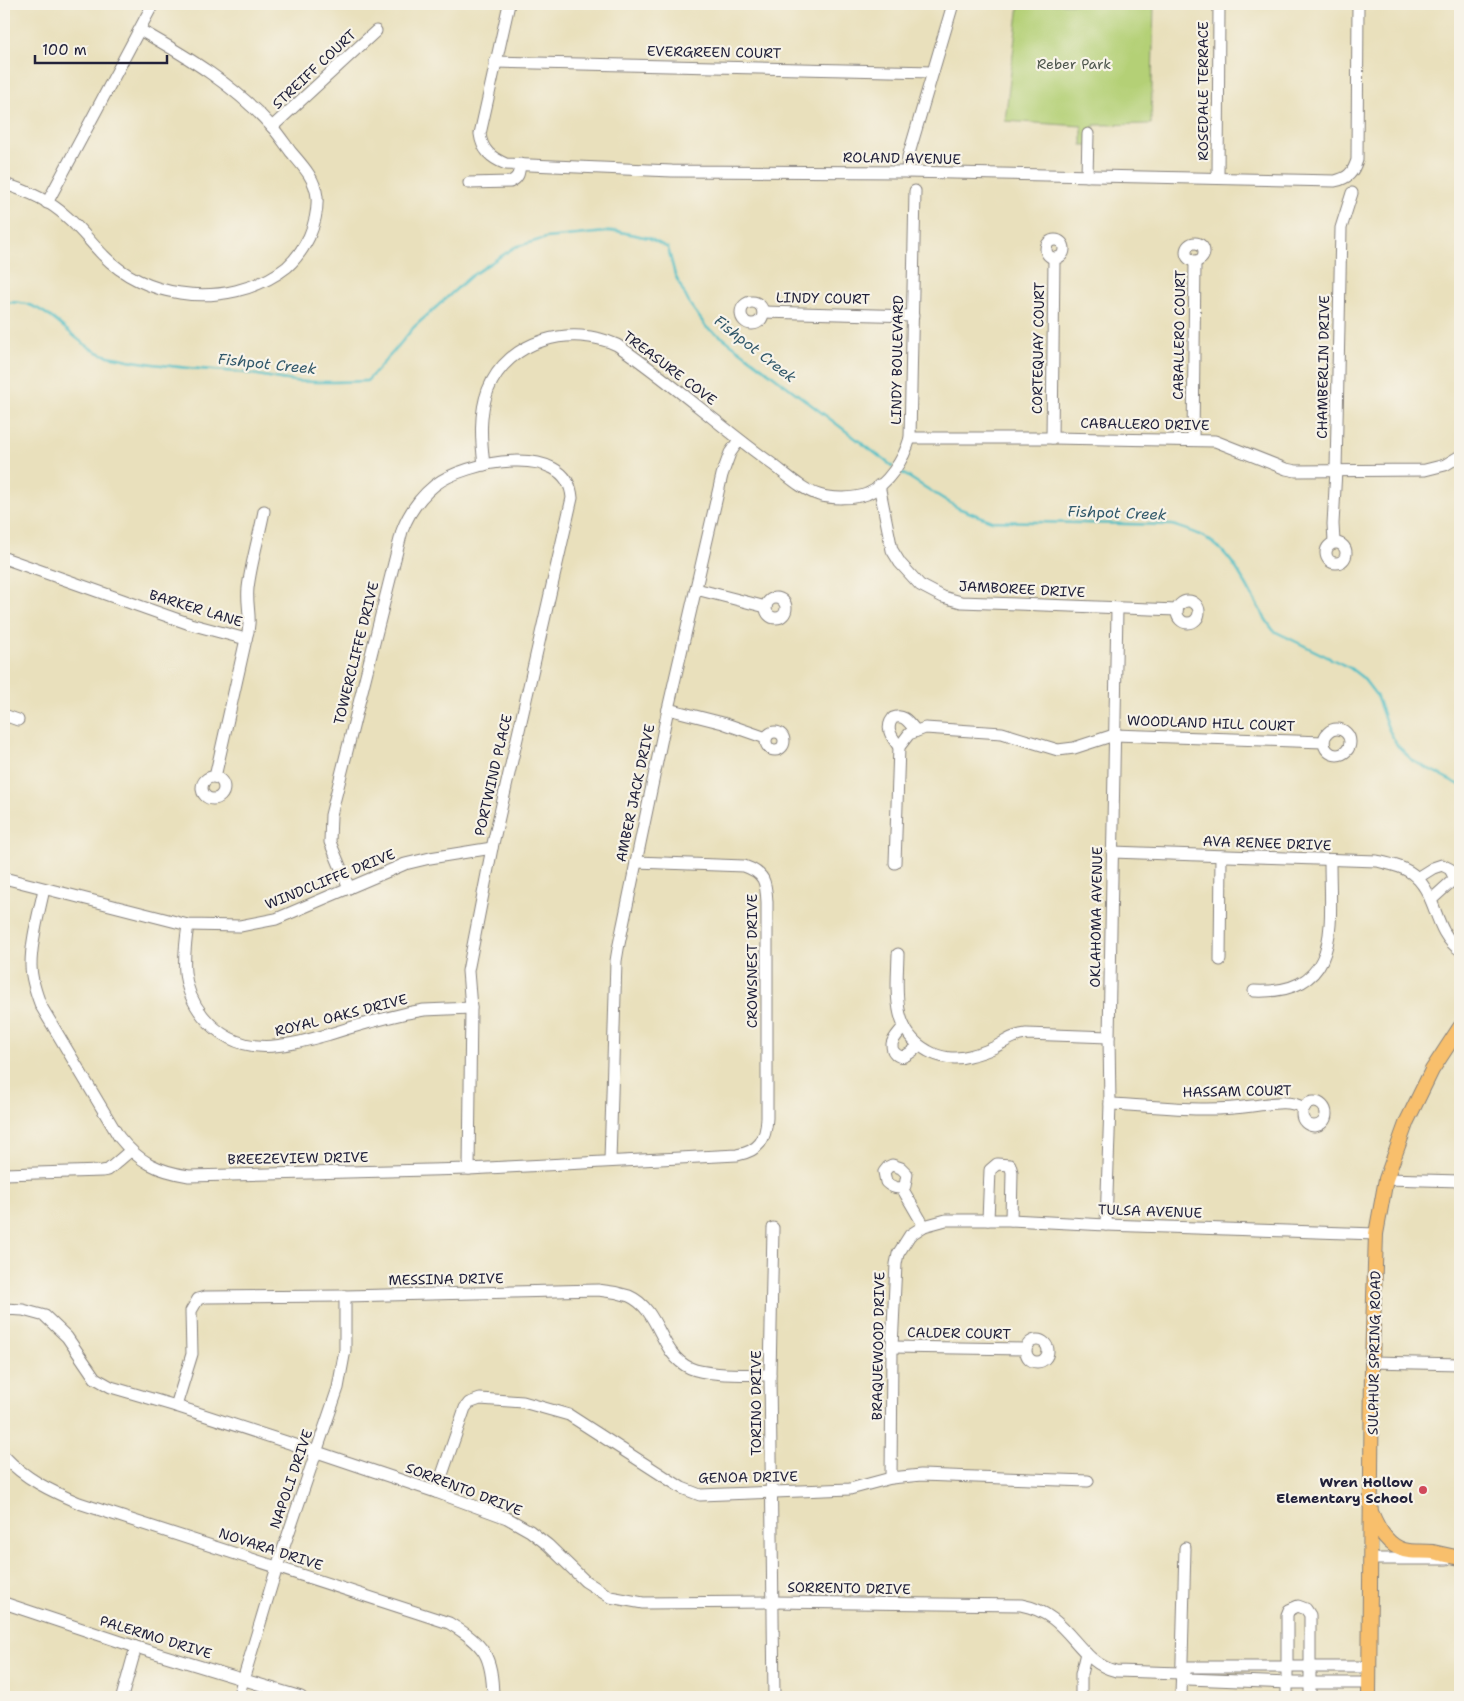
<svg xmlns="http://www.w3.org/2000/svg" width="1464" height="1701" font-family="'Shantell Sans',sans-serif">
  <style>
    .green { fill: #b4d076; stroke: #6b7958 }
    .lines { fill: none; stroke-linecap: round; stroke-linejoin: round }
    .stream { stroke: #50bec5; stroke-width: 2.5 }
    .minor-casing { stroke: #86817c; stroke-width: 13 }
    .major-casing { stroke: #86817c; stroke-width: 16 }
    .minor { stroke: #fff; stroke-width: 11 }
    .major { stroke: #f8bf6c; stroke-width: 14 }
    .poi-dot { fill: #d1495b; stroke: #f7f3e8; stroke-width: 2 }
    .labels { text-anchor: middle; dominant-baseline: central; stroke-width: 4.5; stroke-linejoin: round; paint-order: stroke }
    .street-label { font-size: 14px; fill: #22223b; stroke: #f7f3e8 }
    .park-label { font-size: 14px; fill: #4e564d; stroke: #f7f3e8 }
    .poi-label { font-size: 14px; font-weight: bold; fill: #22223b; stroke: #f7f3e8; text-anchor: end }
    .water-label { font-size: 15px; font-style: italic; fill: #32596b; stroke: #f7f3e8 }
  </style>
  <rect width="100%" height="100%" fill="#f7f3e8"/>
  <filter id="ink" filterUnits="userSpaceOnUse"><feTurbulence type="fractalNoise" baseFrequency=".02" numOctaves="2"/><feDisplacementMap in="SourceGraphic" scale="10" xChannelSelector="R" yChannelSelector="G"/><feConvolveMatrix kernelMatrix="1 2 1 2 8 2 1 2 1" color-interpolation-filters="sRGB"/></filter>
  <filter id="wash" filterUnits="userSpaceOnUse"><feTurbulence type="fractalNoise" baseFrequency=".0096" numOctaves="4" result="noise"/><feDisplacementMap in="SourceGraphic" scale="20" xChannelSelector="R" yChannelSelector="G"/><feGaussianBlur stdDeviation="1.12" result="paint"/><feColorMatrix in="noise" values="0 0 0 0 0 0 0 0 0 0 0 0 0 0 0 0 0 1.4 0 .05"/><feComposite in="paint" operator="in"/></filter>
  <g filter="url(#wash)">
    <rect width="100%" height="100%" fill="#e9e0bc"/>
    <path class="green" d="M1019 4H1154L1151 124 1094 125 1093 145H1082V126L1005 121Z"/>
    <g class="lines">
      <g class="stream">
        <path d="M4 303C46 296 67 340 102 354 110 357 120 358 128 360 164 367 201 369 238 372 257 374 275 379 294 381 318 383 342 382 367 381L395 350 414 327 471 276 515 247 546 238 616 231 649 238 668 248 675 275 689 303 707 328 722 337 892 466"/>
        <path d="M899 471 958 508 992 521 1172 525C1188 530 1205 535 1218 547 1243 569 1253 605 1274 631L1350 668 1363 678 1376 695 1388 728 1397 745 1413 761 1460 785"/>
      </g>
    </g>
  </g>
  <g filter="url(#ink)">
    <g class="lines">
      <g class="minor-casing">
        <g id="minor">
          <path d="M509 4 480 134C482 150 491 158 506 164L672 171 907 172 1335 181C1348 178 1353 173 1357 160L1358 4"/>
          <path d="M495 62 933 72"/>
          <path d="M272 127 376 31"/>
          <path d="M907 172 908 157 953 4"/>
          <path d="M1087 176 1088 134"/>
          <path d="M1218 178 1219 4"/>
          <path d="M469 183 510 182C519 178 519 173 520 164"/>
          <path d="M4 184C25 190 50 201 67 217 80 228 91 243 103 255 123 276 151 289 180 293 216 299 258 290 287 267 297 258 303 249 309 237 314 226 318 210 317 197 315 178 302 165 291 152 285 144 279 135 273 128 236 86 188 57 140 30"/>
          <path d="M47 203 153 4"/>
          <circle cx="1055" cy="249" r="9"/>
          <circle cx="1195" cy="252" r="9"/>
          <circle cx="752" cy="313" r="11"/>
          <path d="M763 312 913 316"/>
          <path d="M910 438H1052L1215 441 1286 469 1296 471 1425 470 1445 465 1460 456"/>
          <path d="M1052 438 1054 259"/>
          <path d="M1193 439 1195 262"/>
          <path d="M484 465C481 440 479 414 488 390 508 339 572 324 617 345 670 381 717 424 768 461 784 472 800 489 819 495 832 499 854 499 867 494 888 485 904 459 910 438L915 191"/>
          <path d="M879 485 892 550 900 563 920 585 943 597 961 602 1177 610"/>
          <path d="M1334 542 1333 524 1336 470 1341 228 1352 193"/>
          <circle cx="1336" cy="553" r="10"/>
          <path d="M4 558 190 624 246 639 215 777"/>
          <path d="M696 589 766 607"/>
          <circle cx="776" cy="608" r="10"/>
          <circle cx="1188" cy="612" r="11"/>
          <path d="M246 639C253 619 246 607 248 588 251 563 259 537 264 511"/>
          <path d="M668 709 723 723 766 738"/>
          <path d="M4 715 18 720"/>
          <circle cx="1337" cy="742" r="13"/>
          <circle cx="775" cy="741" r="9"/>
          <path d="M899 747C893 738 884 729 893 718 904 713 909 723 916 731"/>
          <circle cx="213" cy="788" r="11"/>
          <path d="M1112 852 1377 861C1390 864 1406 867 1416 877 1438 898 1434 932 1460 950"/>
          <path d="M895 863 899 747 909 734 925 728 1002 733 1058 750 1074 748 1114 735 1324 742"/>
          <path d="M4 878 188 925 240 926 276 919 405 864 430 858 492 848"/>
          <path d="M1417 878 1433 868 1442 865 1450 869 1454 877 1452 881 1431 900"/>
          <path d="M349 888 330 842 331 815 402 531C409 512 419 498 435 485 464 462 568 440 572 498L492 848 468 971 471 1008 469 1169"/>
          <path d="M44 889C39 913 31 940 31 965 31 979 36 993 41 1006L119 1137C139 1162 157 1171 189 1176L469 1169 737 1155C759 1151 766 1140 767 1118V902C766 882 765 873 744 866L636 862"/>
          <path d="M188 925C183 959 180 987 203 1016 239 1060 283 1047 330 1034 355 1026 381 1019 407 1013L424 1010 471 1008"/>
          <path d="M898 954C897 990 891 1031 928 1051 940 1058 956 1060 969 1056 978 1054 987 1051 995 1047 1006 1041 1014 1035 1026 1034L1109 1037"/>
          <path d="M1220 960 1221 856"/>
          <path d="M1254 991C1343 995 1330 925 1330 861"/>
          <path d="M904 1026C900 1032 893 1038 892 1044 892 1047 892 1050 894 1052 902 1063 912 1051 919 1046"/>
          <circle cx="1314" cy="1114" r="12"/>
          <path d="M1110 1104C1157 1106 1205 1113 1252 1106 1269 1104 1288 1099 1304 1108"/>
          <path d="M610 1161 616 961 618 949 668 709 722 475 730 453 739 440"/>
          <path d="M892 1165 901 1168 907 1174 905 1186C899 1190 891 1187 886 1182L884 1172 888 1167Z"/>
          <path d="M4 1174 102 1171 108 1170 130 1151"/>
          <path d="M1386 1179 1460 1181"/>
          <path d="M902 1188 924 1226"/>
          <path d="M988 1220 990 1170 997 1164 1010 1165 1012 1172 1011 1220"/>
          <path d="M1106 1225 1110 1104 1109 1037 1117 609"/>
          <path d="M773 1228 770 1375 774 1697"/>
          <path d="M4 1309 23 1310 45 1316 67 1337 95 1378 111 1387 176 1406 317 1452 436 1492 507 1518 530 1531 548 1545 585 1581 610 1597 643 1603 772 1602 1021 1605C1071 1614 1075 1661 1116 1671L1181 1673 1189 1667H1370"/>
          <circle cx="1037" cy="1351" r="11"/>
          <path d="M892 1347 1026 1349"/>
          <path d="M1372 1362 1460 1364"/>
          <path d="M176 1406 192 1354 191 1311 198 1299 205 1297 345 1296 598 1290C609 1291 619 1293 629 1296 661 1310 659 1354 690 1368 708 1376 749 1374 770 1375"/>
          <path d="M4 1456C25 1479 51 1491 79 1503L449 1623C485 1645 492 1655 493 1697"/>
          <path d="M891 1478 892 1347 896 1264 898 1254 910 1235 924 1226 946 1220H1011L1106 1225 1376 1234"/>
          <path d="M436 1492 465 1408 469 1403 480 1399 523 1402 569 1415 682 1488 700 1495 850 1489 891 1478 921 1475 1088 1481"/>
          <path d="M1371 1559H1447"/>
          <path d="M4 1603 136 1647 301 1697"/>
          <path d="M1181 1673 1188 1679 1288 1683H1370"/>
          <path d="M122 1697 136 1647"/>
          <path d="M238 1697 277 1567 338 1388 345 1350V1296"/>
          <path d="M1081 1697V1674L1086 1653"/>
          <path d="M1181 1697 1185 1548"/>
          <path d="M1287 1697V1615L1289 1610 1298 1606 1306 1609 1310 1615V1697"/>
        </g>
      </g>
      <g class="major-casing">
        <g id="major">
          <path d="M1372 1514C1379 1531 1390 1549 1409 1551 1417 1552 1425 1551 1433 1552 1442 1554 1451 1556 1460 1558"/>
          <path d="M1369 1697 1372 1362 1376 1234 1386 1179 1407 1121 1432 1070 1460 1027"/>
        </g>
      </g>
      <use href="#minor" class="minor"/>
      <use href="#major" class="major"/>
    </g>
  </g>
  <circle class="poi-dot" cx="1423" cy="1490" r="5"/>
  <g class="labels">
    <g class="street-label">
      <text transform="translate(714 52) rotate(1)">EVERGREEN COURT</text>
      <text transform="translate(314 69) rotate(-43)">STREIFF COURT</text>
      <text transform="translate(1203 91) rotate(-90)">ROSEDALE TERRACE</text>
      <text transform="translate(902 158) rotate(1)">ROLAND AVENUE</text>
      <text transform="translate(823 298) rotate(1)">LINDY COURT</text>
      <text transform="translate(1179 335) rotate(-89)">CABALLERO COURT</text>
      <text transform="translate(1038 348) rotate(-89)">CORTEQUAY COURT</text>
      <text transform="translate(897 360) rotate(-89)">LINDY BOULEVARD</text>
      <text transform="translate(1323 367) rotate(-89)">CHAMBERLIN DRIVE</text>
      <text transform="translate(670 368) rotate(37)">TREASURE COVE</text>
      <text transform="translate(1145 424) rotate(1)">CABALLERO DRIVE</text>
      <text transform="translate(1022 589) rotate(3)">JAMBOREE DRIVE</text>
      <text transform="translate(196 608) rotate(17)">BARKER LANE</text>
      <text transform="translate(356 653) rotate(-76)">TOWERCLIFFE DRIVE</text>
      <text transform="translate(1211 723) rotate(2)">WOODLAND HILL COURT</text>
      <text transform="translate(493 775) rotate(-77)">PORTWIND PLACE</text>
      <text transform="translate(635 793) rotate(-78)">AMBER JACK DRIVE</text>
      <text transform="translate(1267 843) rotate(2)">AVA RENEE DRIVE</text>
      <text transform="translate(330 879) rotate(-22)">WINDCLIFFE DRIVE</text>
      <text transform="translate(1096 917) rotate(-89)">OKLAHOMA AVENUE</text>
      <text transform="translate(752 961) rotate(-90)">CROWSNEST DRIVE</text>
      <text transform="translate(341 1015) rotate(-14)">ROYAL OAKS DRIVE</text>
      <text transform="translate(1237 1091) rotate(-1)">HASSAM COURT</text>
      <text transform="translate(298 1158) rotate(-1)">BREEZEVIEW DRIVE</text>
      <text transform="translate(1150 1211) rotate(2)">TULSA AVENUE</text>
      <text transform="translate(446 1279) rotate(-1)">MESSINA DRIVE</text>
      <text transform="translate(959 1333) rotate(1)">CALDER COURT</text>
      <text transform="translate(878 1346) rotate(-89)">BRAQUEWOOD DRIVE</text>
      <text transform="translate(1374 1353) rotate(-89)">SULPHUR SPRING ROAD</text>
      <text transform="translate(756 1403) rotate(-90)">TORINO DRIVE</text>
      <text transform="translate(748 1477) rotate(-1)">GENOA DRIVE</text>
      <text transform="translate(291 1479) rotate(-71)">NAPOLI DRIVE</text>
      <text transform="translate(464 1489) rotate(21)">SORRENTO DRIVE</text>
      <text transform="translate(271 1549) rotate(18)">NOVARA DRIVE</text>
      <text transform="translate(849 1588) rotate(1)">SORRENTO DRIVE</text>
      <text transform="translate(156 1637) rotate(17)">PALERMO DRIVE</text>
    </g>
    <g class="park-label">
      <text x="1074" y="64">Reber Park</text>
    </g>
    <g class="poi-label">
      <text x="1413" y="1482">Wren Hollow<tspan x="1413" dy="16">Elementary School</tspan></text>
    </g>
    <g class="water-label">
      <text transform="translate(755 349) rotate(38)">Fishpot Creek</text>
      <text transform="translate(267 364) rotate(6)">Fishpot Creek</text>
      <text transform="translate(1117 513) rotate(2)">Fishpot Creek</text>
    </g>
  </g>
  <rect width="1464" height="1701" fill="none" stroke="#f7f3e8" stroke-width="20"/>
  <path d="M35 55v8h132v-8" fill="none" stroke="#22223b" stroke-width="2.5"/>
  <text x="42" y="55" font-size="15" fill="#22223b" stroke="#f7f3e8" stroke-width="4" paint-order="stroke">100 m</text>
</svg>
